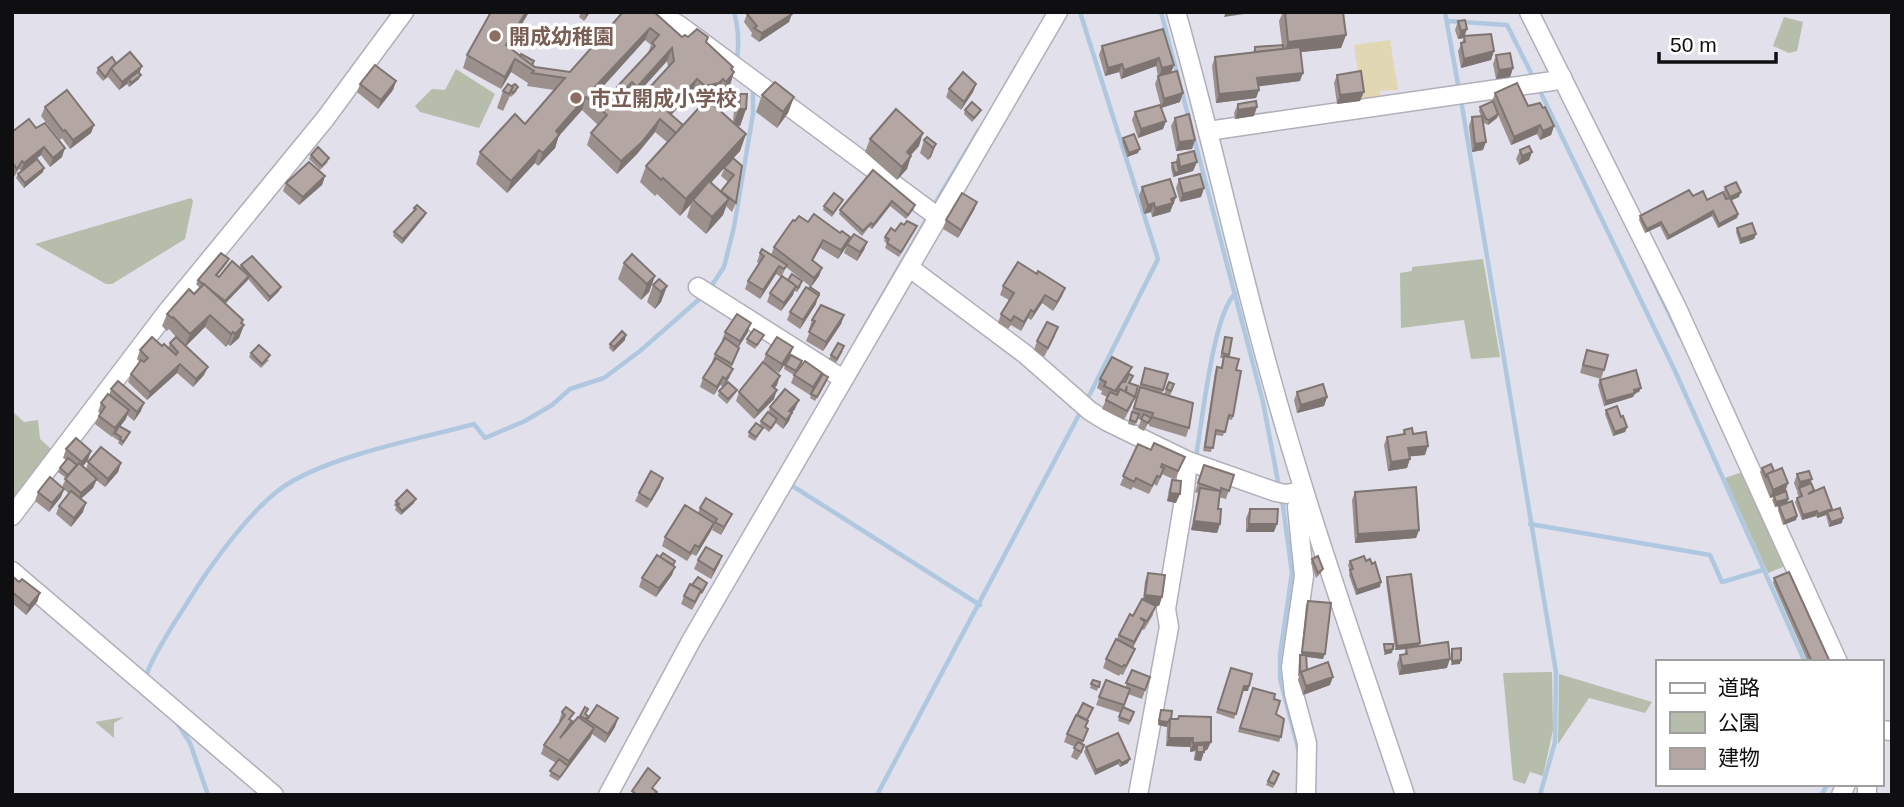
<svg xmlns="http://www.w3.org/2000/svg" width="1904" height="807" font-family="Helvetica,'Noto Sans JP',sans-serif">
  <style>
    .green { fill: #b6bdab }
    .sand { fill: #e1d8b3 }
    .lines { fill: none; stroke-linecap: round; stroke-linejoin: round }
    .stream { stroke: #afc8df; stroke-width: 4.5 }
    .minor-casing { stroke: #b0afba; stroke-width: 21 }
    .minor { stroke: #fff; stroke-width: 18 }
    .wall { fill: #9b908c; fill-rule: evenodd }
    .shaded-wall { fill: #7e7572 }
    .building { fill: #b4a7a3; stroke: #7e7572; stroke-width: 2; fill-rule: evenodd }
    .education-dot { fill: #8d6e63; stroke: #fff; stroke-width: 2.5 }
    .labels { text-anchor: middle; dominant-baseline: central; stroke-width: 7; stroke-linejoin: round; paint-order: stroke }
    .education-label { font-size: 21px; font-weight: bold; fill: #785e54; stroke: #fff; text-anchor: start }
  </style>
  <rect width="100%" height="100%" fill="#e1e0eb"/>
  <g class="green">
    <path d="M1784 17 1803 22 1797 51 1789 53 1773 46Z"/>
    <path d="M456 69 495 94 479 128 420 112 415 106 432 89 445 90Z"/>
    <path d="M191 198 193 201 185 239 112 284H106L35 244Z"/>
    <path d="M1483 259 1500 357 1471 359 1464 320 1401 328 1400 273 1412 271V267Z"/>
    <path d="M12 411 24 422 38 420 40 439 52 450 12 500Z"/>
    <path d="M1742 472 1785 566 1768 573 1725 478Z"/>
    <path d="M1552 672 1553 730 1543 776 1530 772 1525 784 1513 780 1503 673Z"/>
    <path d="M1559 674 1652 702 1645 713 1589 698 1558 744Z"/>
    <path d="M124 717 114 723V738L95 722Z"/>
  </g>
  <path class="sand" d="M1390 40 1398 90 1380 91 1381 98 1362 100 1354 45Z"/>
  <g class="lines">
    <g class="stream">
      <path d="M734 12C739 28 739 44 737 60"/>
      <path d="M1080 12 1158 259 1087 400"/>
      <path d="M1161 12 1263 402 1279 487"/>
      <path d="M1445 12 1459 90"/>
      <path d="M1448 21 1507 25 1533 77"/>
      <path d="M1539 89 1675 371 1805 662"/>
      <path d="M1461 100 1556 672 1555 742 1540 795"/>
      <path d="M933 207 979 130"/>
      <path d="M1646 265 1680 336"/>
      <path d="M710 288 724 267 734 227 753 114V90L751 88"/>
      <path d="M858 338 929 215"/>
      <path d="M1196 457C1202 423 1213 314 1235 294"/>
      <path d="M791 485 980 605"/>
      <path d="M1282 499 1292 573 1280 655V679L1299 752"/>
      <path d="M1530 524 1710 555 1722 582 1763 570"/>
      <path d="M146 677C149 661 176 620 187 603 209 567 251 508 286 485 333 455 419 439 474 424L485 438 525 421 552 405 570 389 604 378 640 351 704 295"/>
      <path d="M176 721 190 743 208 795"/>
      <path d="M877 795 1081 411"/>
      <path d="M1821 795 1828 784"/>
    </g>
    <g class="minor-casing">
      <g id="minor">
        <path d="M657 12 679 25 938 217"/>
        <path d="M1176 12C1210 131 1236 252 1269 371 1308 514 1358 654 1405 795"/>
        <path d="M1529 12 1677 308 1838 662"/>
        <path d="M1208 131 1553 81 1562 77"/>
        <path d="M910 268 1025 354 1090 411 1108 422 1188 461 1276 492 1286 494 1303 491"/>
        <path d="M698 287 843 379"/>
        <path d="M1303 491 1297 507 1304 576 1291 667 1294 694 1307 743 1306 795"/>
        <path d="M12 516 166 313 325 119 404 12"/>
        <path d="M12 571 274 795"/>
        <path d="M1881 730 1892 731"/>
        <path d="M1867 784V795"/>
        <path d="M608 795 691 641 1058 12"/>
        <path d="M1138 795 1169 627 1166 609 1183 506 1188 461"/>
        <path d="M1841 795 1846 784"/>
      </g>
    </g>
    <use href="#minor" class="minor"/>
  </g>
  <g class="wall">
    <path d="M491 12H529L508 47 535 67 570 72 623 12 682 37H708L706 42 734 72 730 85 722 94 718 92 715 96 700 99 692 92 671 115 683 125 733 122 734 110 740 94 746 109 740 126 737 125 746 134 740 151 733 158 736 203 732 212 726 206 723 215 706 234 687 217 691 204 680 216 657 194 655 196 640 182 646 166 667 142 655 132 637 154 617 174 587 145 591 133 598 125 582 110 559 135 555 148 538 166 535 163 507 193 476 164 480 152 525 124 554 90 527 86 528 83 511 72 501 89 463 68 467 55ZM645 40 651 45 648 53 617 87 612 100 617 104 614 107 597 93ZM667 61 668 67 639 99 635 96ZM725 167 721 176 728 182 721 192 711 183Z"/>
    <path d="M581 12H590L584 21 579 17Z"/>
    <path d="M1283 12H1343L1346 35 1341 48 1300 52V81L1258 86 1259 90 1256 98 1216 103 1212 66 1215 57 1253 52 1255 47 1282 45 1279 21Z"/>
    <path d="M747 14 789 22 759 42 751 36 752 33 744 22Z"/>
    <path d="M1458 21 1465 36 1494 51 1491 60 1461 68 1458 51 1464 38 1458 39 1455 30Z"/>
    <path d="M1163 29 1171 72 1180 102 1161 108 1166 121 1163 129 1138 138 1132 120 1135 112 1161 107 1155 84 1158 76 1156 66 1121 79 1119 72 1105 76 1099 55 1102 46Z"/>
    <path d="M1496 55 1513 68 1510 77 1496 79 1493 64Z"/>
    <path d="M116 63 142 66 139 73V79L129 87 127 84 119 90 108 77 103 81 96 73 98 68Z"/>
    <path d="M1337 75 1360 101 1337 104 1334 83Z"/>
    <path d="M396 81 393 90 378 109 357 92 360 84Z"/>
    <path d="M976 84 973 92 961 110 946 97 949 89Z"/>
    <path d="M503 91H517L511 97 510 96 503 111 497 108Z"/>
    <path d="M1495 93 1528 106 1543 108 1554 126 1551 135 1540 140 1537 134 1511 145 1498 115 1497 118 1488 125 1484 123 1483 120V150L1472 152 1469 126 1472 117 1481 116 1479 111 1480 107 1492 102Z"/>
    <path d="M762 95 794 97 788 113 777 128 756 112Z"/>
    <path d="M1238 104 1254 116 1235 119 1234 113Z"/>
    <path d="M45 107 94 125 91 133 70 149 62 138 60 140 41 116Z"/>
    <path d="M965 110H981L979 114 972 122 964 114Z"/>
    <path d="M1175 118 1195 140 1192 149 1176 151 1171 126Z"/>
    <path d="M29 119 62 157 50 167 41 155 21 171 19 169 14 177 12 174V132Z"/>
    <path d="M1123 138 1138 153 1127 157 1122 142Z"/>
    <path d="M870 139 919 146 911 155 907 169 897 180 865 152Z"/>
    <path d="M924 140 936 144 931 157 928 160 920 153Z"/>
    <path d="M1520 150 1532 152 1529 160 1519 165 1516 159Z"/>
    <path d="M311 155 328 162 320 170 309 159Z"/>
    <path d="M1178 155 1197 162 1193 171 1173 177 1171 168 1172 163H1175Z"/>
    <path d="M873 170 914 209 906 219 890 206 872 229 869 227 862 236 839 214 840 210Z"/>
    <path d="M43 172 24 188 16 178 18 174Z"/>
    <path d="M325 176 322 185 299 205 283 191 286 183Z"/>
    <path d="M1179 179 1204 188 1201 197 1180 202 1176 188Z"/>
    <path d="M1142 187 1176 197 1170 212 1152 217 1151 212 1144 214 1139 196Z"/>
    <path d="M1725 187 1739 197 1731 200 1738 214 1737 218 1718 228 1712 216 1667 240 1660 226 1645 233 1639 220 1640 216 1693 196 1707 200 1726 199 1724 191Z"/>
    <path d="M843 200 841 204 832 217 823 210 824 206Z"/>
    <path d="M977 202 974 210 958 238 943 229 946 220Z"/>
    <path d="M414 208 424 217 402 244 393 236 394 232 413 212Z"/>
    <path d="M795 221 808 222 840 233 848 243 867 242 864 250 857 261 844 253 847 246 838 259 820 248 813 261 822 268 819 276 811 287 786 267 782 276 801 286 797 292 794 291 793 295 781 311 767 302 770 293 781 277 776 274 760 299 745 289 748 281 759 263 757 262 760 253 771 255 774 247Z"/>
    <path d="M904 225 915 230 899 257 885 248 887 243 884 241 885 237Z"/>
    <path d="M1737 228 1756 234 1754 239 1740 244 1736 232Z"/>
    <path d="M227 263 217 276 219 277 240 268 241 265 279 291 268 302 248 279 225 303 243 320 242 324 244 325 239 338 230 346 228 344 226 347 205 327 186 346 204 375 193 387 177 373 147 400 128 382 131 374 140 362 137 359 140 350 162 346 168 348 170 343 176 337 169 329 167 331 162 326 167 314 194 294 200 288 196 284 198 280Z"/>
    <path d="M624 263 655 276 649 292 641 300 618 279Z"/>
    <path d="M1037 274 1065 288 1062 296 1053 311 1042 303 1031 320 1028 318 1021 331 1011 325 1008 329 998 323 1001 314 1009 300 1000 295 1003 286Z"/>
    <path d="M653 285 667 286 661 302 655 309 647 302Z"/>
    <path d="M816 304 800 329 787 320 790 312Z"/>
    <path d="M844 315 841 324 823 351 806 341 811 329H809L812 320Z"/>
    <path d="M725 332H748L738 347 736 356 731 368 733 369 729 378 724 387 737 390 735 394 727 404 718 396 719 391 723 387 720 385 714 395 700 387 703 378 713 363 712 362 715 354 723 341 722 340Z"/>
    <path d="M1055 336 1044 357 1034 350 1037 341Z"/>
    <path d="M1225 337 1229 355 1228 357 1236 370 1233 416 1232 420 1228 419 1223 436 1215 435 1211 452 1203 451 1215 372 1217 367 1221 368 1223 358H1220Z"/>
    <path d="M747 339H762L755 349 746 343Z"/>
    <path d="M625 340 613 352 609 348 610 344Z"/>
    <path d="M793 347 779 373 765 364 777 385 774 388V399L754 419 736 401 739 392 763 362 766 354Z"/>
    <path d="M1587 350 1604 370 1601 379 1580 373Z"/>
    <path d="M843 351 836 363 829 359 831 355Z"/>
    <path d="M251 353 269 360 261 368 249 357Z"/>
    <path d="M802 361 798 370 819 381 810 395 791 383 794 375 784 369 785 365Z"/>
    <path d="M1132 367 1129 374 1132 405 1124 420 1102 409 1107 397 1101 394 1102 391 1097 388 1100 379Z"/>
    <path d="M1145 368 1168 374 1162 394H1164L1169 382 1174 384 1170 396 1189 428 1186 437 1149 426V422L1144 431 1138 428 1141 420 1137 418 1135 426 1128 424Z"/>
    <path d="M1600 380 1639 392 1635 393 1633 397 1604 406 1598 385Z"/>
    <path d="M827 381 815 401 810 398 811 394Z"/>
    <path d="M111 389 141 411 134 421 127 415 120 426 128 437 122 446 118 443 119 441 113 437 114 434 112 437 95 424 100 413 98 412 101 403 109 395Z"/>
    <path d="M1297 392 1327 397 1324 406 1297 413 1294 400Z"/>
    <path d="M770 407 795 409 792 413 789 421 783 429 776 423 769 432 760 425 761 421 768 413Z"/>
    <path d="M1606 410 1621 417 1627 427 1625 432 1613 436 1605 414Z"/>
    <path d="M1404 430 1413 434 1425 455 1410 456 1407 468 1388 471 1384 445 1387 437 1403 434Z"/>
    <path d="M749 432H761L755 441 748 437Z"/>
    <path d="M1138 444 1181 466 1175 480 1162 474 1157 486 1154 484 1149 494 1133 487 1131 490 1120 485Z"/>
    <path d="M66 449 88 460 82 467 86 470 88 462 121 463 118 472 105 487 96 480 93 488 81 499 83 512 71 527 56 514 59 506 69 494 64 489 61 497 49 512 35 501 38 492 62 487 66 478 58 472 60 468 66 460 63 458Z"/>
    <path d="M1204 465 1234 475 1226 499 1219 497 1218 509 1220 524 1217 533 1191 530 1198 493 1195 492Z"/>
    <path d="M1762 468 1774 471 1788 483 1785 492 1788 499 1787 503 1775 507 1772 500 1774 497 1770 498 1764 483 1760 472Z"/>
    <path d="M1797 474 1812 479 1810 484 1813 492 1842 523 1829 527 1826 515 1817 518 1816 516 1802 520 1795 502 1797 498 1799 497 1797 493 1798 490 1797 491 1794 483Z"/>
    <path d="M1172 480 1176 503 1167 501 1169 489Z"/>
    <path d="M660 487 647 508 635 501 639 493Z"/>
    <path d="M1355 492 1419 530 1416 538 1355 543 1352 500Z"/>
    <path d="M396 501 414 503 401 515 395 510 396 507 394 505Z"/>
    <path d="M1779 506 1797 516 1796 520 1783 525 1778 510Z"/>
    <path d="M700 508 732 514 728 522 721 535 712 530 713 527 696 556 692 554 687 561 662 546 665 537 698 513Z"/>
    <path d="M1250 509 1274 532H1246V518Z"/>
    <path d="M722 556 719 564 711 579 694 569 698 560Z"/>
    <path d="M1312 559 1323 569 1321 573 1316 578 1311 563Z"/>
    <path d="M1350 561H1366L1380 587 1356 595 1349 575 1350 571 1348 565Z"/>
    <path d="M674 566 672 575 656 597 639 587 642 578Z"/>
    <path d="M1148 573 1162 597 1159 606 1154 605 1153 615 1144 630 1142 629 1133 647 1135 649 1132 657 1123 675 1120 674 1119 676 1103 668 1106 659 1119 635 1133 616 1143 599 1145 581Z"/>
    <path d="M12 576 19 582 40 593 37 602 26 615 12 603Z"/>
    <path d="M1387 577 1419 646 1447 668 1399 675 1397 664 1400 655H1404L1406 649 1395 650 1386 581Z"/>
    <path d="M1774 578 1830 662H1808L1773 583Z"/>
    <path d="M707 583 692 610 681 604 684 596 692 585Z"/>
    <path d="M1308 601 1323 659 1306 657 1307 670 1330 685 1303 695 1298 680 1299 676H1298L1299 659 1301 655 1306 605Z"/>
    <path d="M1231 668 1249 686 1248 691H1243L1234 719 1216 713Z"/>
    <path d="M1132 670 1150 677 1142 699 1128 694 1121 713 1096 705 1106 680 1125 688Z"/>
    <path d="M1093 680 1100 682 1097 691 1090 688Z"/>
    <path d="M1253 688 1276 714 1281 737 1279 742 1238 732Z"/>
    <path d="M1123 707 1134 712 1129 725 1118 721Z"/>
    <path d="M1161 710 1171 719H1177L1179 716 1211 742 1207 750 1204 751 1201 761 1194 760 1195 751 1190 752V747L1166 746 1167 727 1158 725Z"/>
    <path d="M562 712 572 721 570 726 580 716 586 715 588 716 586 722 587 720 618 718 615 727 605 743 592 734 558 781 549 776 556 763 541 754 544 745 560 722 559 721Z"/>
    <path d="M1087 720 1085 728 1088 729 1082 744 1081 754 1077 760 1071 757 1075 747 1064 742 1067 734Z"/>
    <path d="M1086 747 1128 763 1120 767 1118 764 1095 775 1084 752Z"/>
    <path d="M1278 779 1273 788 1266 785 1268 781Z"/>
  </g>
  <g class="shaded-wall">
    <path d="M526 12H529L502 58 506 45Z"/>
    <path d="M587 12H590L584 21Z"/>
    <path d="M1226 12H1257L1224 17Z"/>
    <path d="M792 14 789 22 759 42 762 33Z"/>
    <path d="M650 28 645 40 589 102 593 89Z"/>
    <path d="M1467 29 1464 38 1458 39 1461 31Z"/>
    <path d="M1346 35 1341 48 1283 54 1288 42Z"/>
    <path d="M672 48 667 61 632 100 637 87Z"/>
    <path d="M1494 51 1491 60 1461 68 1464 59Z"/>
    <path d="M1159 58 1156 66 1121 79 1124 70Z"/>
    <path d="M515 59 511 72 501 89 505 77Z"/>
    <path d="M1122 64 1119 72 1105 76 1108 68Z"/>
    <path d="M1174 65 1171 73 1159 77 1162 68Z"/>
    <path d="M142 66 139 74 129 79 127 84 119 90 122 82Z"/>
    <path d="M733 67 729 79 734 72 730 85 722 94Z"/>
    <path d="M1513 68 1510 77 1496 79 1499 70Z"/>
    <path d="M1303 73 1300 81 1254 87 1257 78Z"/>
    <path d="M141 75 139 79 129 87 131 83Z"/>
    <path d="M697 79 692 92 663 124 668 112Z"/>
    <path d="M723 79 718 92 715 96 700 99 705 86Z"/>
    <path d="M396 81 393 90 378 109 381 100Z"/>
    <path d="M632 82 627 95 618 105 623 92Z"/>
    <path d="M976 84 973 92 961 110 964 102Z"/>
    <path d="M1259 90 1256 98 1216 103 1219 94Z"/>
    <path d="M1364 92 1360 101 1337 104 1340 95Z"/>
    <path d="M1183 93 1180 102 1161 108 1164 99Z"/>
    <path d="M586 97 582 110 552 144 556 131Z"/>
    <path d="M794 97 788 113 777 128 783 112Z"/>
    <path d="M1257 107 1254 116 1235 119 1238 110Z"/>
    <path d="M739 109H746L740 126 733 125Z"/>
    <path d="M1498 114 1497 118 1488 125 1489 120Z"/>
    <path d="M660 119 655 132 637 154 617 174 621 161Z"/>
    <path d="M1166 121 1163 129 1138 138 1141 129Z"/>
    <path d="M94 125 91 133 70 149 73 140Z"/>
    <path d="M1540 125 1537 134 1511 145 1514 137Z"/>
    <path d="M1554 126 1551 135 1540 140 1543 131Z"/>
    <path d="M923 133 919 146 902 165 907 152Z"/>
    <path d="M746 134 740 151 694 201 693 200 691 204 680 216 686 199Z"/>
    <path d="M559 135 555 148 538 166 543 153Z"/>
    <path d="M1195 140 1192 149 1176 151 1179 142Z"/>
    <path d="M1486 142 1483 150 1472 152 1475 144Z"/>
    <path d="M936 144 931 157 928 160 933 148Z"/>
    <path d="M44 147 41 155 21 171 24 163Z"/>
    <path d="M65 148 62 157 50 167 53 158Z"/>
    <path d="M1140 149 1138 153 1127 157 1129 153Z"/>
    <path d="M539 150 535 163 507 193 511 181Z"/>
    <path d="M1532 152 1529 160 1519 165 1522 156Z"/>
    <path d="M911 156 907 169 897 180 902 167Z"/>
    <path d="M1197 162 1193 171 1173 177 1175 173 1178 172 1180 167Z"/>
    <path d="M44 168 43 172 24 188 25 183Z"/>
    <path d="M325 176 322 185 299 205 303 197Z"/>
    <path d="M1204 188 1201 197 1180 202 1183 194Z"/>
    <path d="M1741 192 1739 197 1728 202 1730 197Z"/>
    <path d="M1176 197 1170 212 1152 217 1155 208 1171 199Z"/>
    <path d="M729 199 723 215 706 234 712 217Z"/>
    <path d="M892 201 890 206 872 229 873 225Z"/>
    <path d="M977 202 974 210 958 238 961 230Z"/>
    <path d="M1154 203 1151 212 1144 214 1148 205Z"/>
    <path d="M1713 211 1712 216 1667 240 1669 236Z"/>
    <path d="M426 213 424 217 402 244 403 239Z"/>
    <path d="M1738 214 1737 218 1718 228 1719 224Z"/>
    <path d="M1661 222 1660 226 1645 233 1647 229Z"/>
    <path d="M1756 234 1754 239 1740 244 1741 239Z"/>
    <path d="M850 237 847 246 838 259 841 250Z"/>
    <path d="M823 240 820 248 808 268 812 260Z"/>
    <path d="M867 242 864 250 857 261 860 252Z"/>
    <path d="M229 259 227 263 214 279 216 275Z"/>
    <path d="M779 266 776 274 760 299 763 290Z"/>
    <path d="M822 268 819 276 811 287 814 278Z"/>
    <path d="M249 276 248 280 223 306 225 301Z"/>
    <path d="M655 276 649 292 641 300 647 284Z"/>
    <path d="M667 286 661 302 655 309 661 292Z"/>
    <path d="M796 286 793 295 781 311 784 303Z"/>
    <path d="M281 287 279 291 268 302 270 297Z"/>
    <path d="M1065 288 1062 296 1053 311 1057 302Z"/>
    <path d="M819 293 816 304 800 329 803 320Z"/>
    <path d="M1045 295 1042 303 1031 320 1034 312Z"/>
    <path d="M1031 310 1028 318 1021 331 1024 322Z"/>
    <path d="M210 315 205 327 185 347 190 334Z"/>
    <path d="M844 315 841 324 823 351 826 342Z"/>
    <path d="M243 320 241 328 244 325 239 338 230 346 235 334Z"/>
    <path d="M751 323 748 332 737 350 740 341Z"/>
    <path d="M233 332 228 344 226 347 231 334Z"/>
    <path d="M626 335 625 340 613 352 614 347Z"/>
    <path d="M793 347 790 356 779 373 782 364Z"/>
    <path d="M180 364 177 373 147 400 150 392Z"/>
    <path d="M208 367 204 375 193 387 196 379Z"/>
    <path d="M733 369 729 378 723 387 726 379Z"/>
    <path d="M822 373 819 381 810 395 813 387Z"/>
    <path d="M780 376 777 385 769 395 772 386Z"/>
    <path d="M723 377 720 385 714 395 717 387Z"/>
    <path d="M1641 388 1639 392 1635 393 1633 397 1604 406 1606 401Z"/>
    <path d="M777 390 774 399 754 419 758 411Z"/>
    <path d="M1327 397 1324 406 1297 413 1301 405Z"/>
    <path d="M799 400 795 409 786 419 789 411Z"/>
    <path d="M144 403 141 411 134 421 137 412Z"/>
    <path d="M129 410 126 419 112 437 115 428Z"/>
    <path d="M792 413 789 421 783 429 786 420Z"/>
    <path d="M1627 427 1625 432 1613 436 1615 432Z"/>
    <path d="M1428 446 1425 455 1405 457 1408 448Z"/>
    <path d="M91 451 88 460 79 471 82 462Z"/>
    <path d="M1410 459 1407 468 1388 471 1391 462Z"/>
    <path d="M121 463 118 472 105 487 108 479Z"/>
    <path d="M663 478 660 487 647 508 651 500Z"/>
    <path d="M97 479 93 488 78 501 81 493Z"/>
    <path d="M1812 479 1808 487 1799 488 1797 491 1800 482Z"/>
    <path d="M1788 483 1785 492 1770 498 1773 490Z"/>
    <path d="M64 489 61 497 49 512 52 503Z"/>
    <path d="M1170 493 1180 494 1176 503 1167 501Z"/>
    <path d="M416 499 414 503 401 515 402 511Z"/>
    <path d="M1788 499 1787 503 1775 507 1776 502Z"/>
    <path d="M86 503 83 512 71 527 74 518Z"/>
    <path d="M1832 509 1831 513 1827 512 1826 515 1817 518 1818 514Z"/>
    <path d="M1817 511 1816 516 1802 520 1803 515Z"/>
    <path d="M732 514 728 522 721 535 724 527Z"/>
    <path d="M1797 516 1796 520 1783 525 1785 521Z"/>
    <path d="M1843 518 1842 523 1829 527 1831 522Z"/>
    <path d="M1194 521 1220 524 1217 533 1191 530Z"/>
    <path d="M714 523 711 531 696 556 699 547Z"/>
    <path d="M1249 524H1277L1274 532H1246Z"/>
    <path d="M1419 530 1416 538 1355 543 1358 534Z"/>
    <path d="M722 556 719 564 711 579 714 570Z"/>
    <path d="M675 567 672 575 656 597 659 588Z"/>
    <path d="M1381 582 1380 587 1356 595 1357 590Z"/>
    <path d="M40 593 37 602 26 615 29 606Z"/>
    <path d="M1145 595 1162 597 1159 606 1142 603Z"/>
    <path d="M1145 622 1142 630 1131 651 1134 642Z"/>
    <path d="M1420 643 1418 648 1395 650 1397 646Z"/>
    <path d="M1393 649 1392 653 1384 655 1385 651Z"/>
    <path d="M1302 652 1325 654 1323 659 1301 656Z"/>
    <path d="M1450 659 1447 668 1399 675 1402 666Z"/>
    <path d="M1461 660 1460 664 1451 665 1452 661Z"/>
    <path d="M1333 677 1330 685 1303 695 1306 686Z"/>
    <path d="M1244 686H1249L1248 691H1242Z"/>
    <path d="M618 718 615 727 605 743 608 734Z"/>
    <path d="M1159 721 1168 722 1167 727 1158 725Z"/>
    <path d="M594 728 591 737 558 781 569 761Z"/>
    <path d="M1169 738H1193L1190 747 1166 746Z"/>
    <path d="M1211 742 1207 750 1197 751V745L1195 751 1190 752 1193 743Z"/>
    <path d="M1197 752H1204L1201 761 1194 760Z"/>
    <path d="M1130 759 1128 763 1120 767 1122 763Z"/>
    <path d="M1119 760 1118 764 1095 775 1096 770Z"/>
  </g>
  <g class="building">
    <path d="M491 12H526L506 45 535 67 570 72 623 12H654L682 37 685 35 688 37 697 29 708 37 706 42 733 67 731 69 734 72 726 82 723 79 719 83 705 86 697 79 668 112 683 125 676 133 660 119 642 142 621 161 591 133 607 115 586 97 556 131 559 135 543 153 539 150 511 181 480 152 515 114 525 124 565 78 532 73 534 71 515 59 505 77 467 55ZM650 28 659 35 652 43 655 46 617 87 623 92 632 82 637 87 672 48 674 61 639 99 629 90 614 107 593 89Z"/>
    <path d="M749 12H791L792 14 762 33 754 28 757 26 747 14Z"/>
    <path d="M1285 12H1343L1346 35 1288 42Z"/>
    <path d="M1465 20 1467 29 1461 31 1458 21Z"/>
    <path d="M1163 29 1174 65 1162 68 1159 58 1124 70 1122 64 1108 68 1102 46Z"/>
    <path d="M1491 34 1494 51 1464 59 1461 43 1465 42 1464 36Z"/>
    <path d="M1283 45V49L1255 52V47Z"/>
    <path d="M1300 47 1303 73 1257 78 1259 90 1219 94 1215 57Z"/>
    <path d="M130 52 142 66 122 82 111 68Z"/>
    <path d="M1510 53 1513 68 1499 70 1496 55Z"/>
    <path d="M521 54 534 61 532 65 520 56Z"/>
    <path d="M112 57 116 63 111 68 108 73 105 77 98 68Z"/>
    <path d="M375 65 396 81 381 100 360 84Z"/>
    <path d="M1177 71 1183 93 1164 99 1158 76Z"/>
    <path d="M1361 71 1364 92 1340 95 1337 75Z"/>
    <path d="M138 72 141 75 131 83 129 79Z"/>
    <path d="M963 72 976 84 964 102 949 89Z"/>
    <path d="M775 82 794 97 783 112 762 95Z"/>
    <path d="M1517 83 1528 106 1540 103 1543 108 1545 107 1554 126 1543 131 1540 125 1514 137 1495 93Z"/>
    <path d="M508 84 513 87 509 94 503 91Z"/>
    <path d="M515 84 518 87 513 93 511 91 513 87 512 86Z"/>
    <path d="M67 90 94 125 73 140 65 130 63 131 45 107Z"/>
    <path d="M740 94H747L746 109H739Z"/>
    <path d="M707 99 746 134 686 199 663 178 661 180 646 166Z"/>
    <path d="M1256 101 1257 107 1238 110V104Z"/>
    <path d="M1493 101 1498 114 1489 120 1486 119 1480 107Z"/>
    <path d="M972 102 981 110 974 118 965 110Z"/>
    <path d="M1160 105 1166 121 1141 129 1135 112Z"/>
    <path d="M896 109 923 133 907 152 911 156 902 167 870 139Z"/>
    <path d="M1189 114 1195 140 1179 142 1175 118Z"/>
    <path d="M1482 116 1486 142 1475 144 1472 117Z"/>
    <path d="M29 119 36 128 45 123 65 148 53 158 44 147 24 163 22 161 17 169 12 162V132Z"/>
    <path d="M1134 134 1140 149 1129 153 1123 138Z"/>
    <path d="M927 137 936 144 933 148 924 140Z"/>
    <path d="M1529 146 1532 152 1522 156 1520 150Z"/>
    <path d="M318 147 329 158 322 166 311 155Z"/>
    <path d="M1194 151 1197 162 1180 167 1178 155Z"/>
    <path d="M733 158 742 166 736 203 721 191 734 175 724 168Z"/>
    <path d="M37 159 44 168 25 183 18 174Z"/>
    <path d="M309 162 325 176 303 197 286 183Z"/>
    <path d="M1177 162 1179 172 1175 173 1172 163Z"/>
    <path d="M873 170 915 205 908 215 892 201 873 225 871 223 863 231 840 210Z"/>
    <path d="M1200 174 1204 188 1183 194 1179 179Z"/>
    <path d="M1170 179 1176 197 1171 199 1173 203 1155 208 1154 203 1148 205 1142 187Z"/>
    <path d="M709 181 729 199 712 217 693 200Z"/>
    <path d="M1736 182 1741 192 1730 197 1725 187Z"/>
    <path d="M1689 190 1693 196 1703 191 1707 200 1723 192 1726 199 1730 198 1738 214 1719 224 1713 211 1669 236 1661 222 1647 229 1640 216Z"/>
    <path d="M834 193 843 200 833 213 824 206Z"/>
    <path d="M962 193 977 202 961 230 946 220Z"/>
    <path d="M417 205 426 213 403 239 394 232 416 209 414 208Z"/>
    <path d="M814 214 840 233 842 231 850 237 841 250 823 240 812 260 822 268 814 278 774 247 793 220 795 221 799 216 808 222Z"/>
    <path d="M907 221 917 226 901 252 887 243 889 239 885 237 891 228 895 231 901 223 904 225Z"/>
    <path d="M1752 223 1756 234 1741 239 1737 228Z"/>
    <path d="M854 234 867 242 860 252 847 244Z"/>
    <path d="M762 249 787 265 784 269 779 266 763 290 748 281 764 256 760 253Z"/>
    <path d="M221 253 229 259 216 275 219 277 232 261 249 276 225 301 198 280Z"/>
    <path d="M632 254 655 276 647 284 624 263Z"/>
    <path d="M252 256 281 287 270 297 241 265Z"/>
    <path d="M1018 262 1037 274 1038 271 1065 288 1057 302 1045 295 1034 312 1031 310 1024 322 1014 316 1011 321 1001 314 1014 293 1003 286Z"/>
    <path d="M792 274 802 281 798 288 788 280Z"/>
    <path d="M782 276 796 286 784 303 770 293Z"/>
    <path d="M659 279 667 286 661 292 653 285Z"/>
    <path d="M204 284 243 320 241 323 244 325 235 334 233 332 231 334 210 315 190 334 173 317 172 318 167 314 189 289 194 294Z"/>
    <path d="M806 287 819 295 803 320 790 312Z"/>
    <path d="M810 287 819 293 818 295 809 289Z"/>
    <path d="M821 305 844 315 826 342 809 332 815 321 812 320Z"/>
    <path d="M737 314 751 323 740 341 725 332Z"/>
    <path d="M1047 322 1058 327 1048 348 1037 341Z"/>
    <path d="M754 329 764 335 757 345 747 339Z"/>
    <path d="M622 331 626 335 614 347 610 344Z"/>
    <path d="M152 337 162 346 164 344 176 355 178 352 170 343 176 337 208 367 196 379 180 364 150 392 131 374 141 360 144 362 148 358 140 350Z"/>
    <path d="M777 337 793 347 782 364 766 354Z"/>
    <path d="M1225 337 1232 338 1229 355 1222 353Z"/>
    <path d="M725 338 739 348 732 364 715 354Z"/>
    <path d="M838 343 844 346 837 359 831 355Z"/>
    <path d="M259 345 270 355 262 364 251 353Z"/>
    <path d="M1587 350 1608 355 1604 370 1583 365Z"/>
    <path d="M791 355 802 361 796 371 785 365Z"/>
    <path d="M1224 356 1239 359 1236 370 1241 371 1233 416 1229 415 1225 432 1216 430 1213 448 1205 447 1217 367 1222 368Z"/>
    <path d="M1112 357 1132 367 1115 391 1104 386 1106 382 1100 379Z"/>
    <path d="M716 358 733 369 726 379 723 377 717 387 703 378Z"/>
    <path d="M805 361 822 373 813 387 794 375Z"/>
    <path d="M763 362 780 376 772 386 777 390 758 411 739 392Z"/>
    <path d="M1145 368 1168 374 1163 390 1141 384Z"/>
    <path d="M1636 370 1641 388 1634 390 1635 393 1606 401 1600 380Z"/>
    <path d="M823 374 828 377 817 397 811 394Z"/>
    <path d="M1129 374 1133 376 1129 383 1138 386 1135 397 1126 392 1127 386 1125 392 1120 389 1118 392 1116 391 1122 382H1125Z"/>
    <path d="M118 381 144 403 137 412 111 389Z"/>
    <path d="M728 382 737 390 728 399 719 391Z"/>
    <path d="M1169 382 1174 384 1171 391 1166 389Z"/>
    <path d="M1323 384 1327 397 1301 405 1297 392Z"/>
    <path d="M1140 387 1193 403 1189 428 1152 417 1153 413 1134 408Z"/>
    <path d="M785 389 799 400 789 411 792 413 786 420 770 407Z"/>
    <path d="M1120 389 1135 397 1127 411 1106 400 1110 392 1117 395Z"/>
    <path d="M108 394 129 410 115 428 99 416 105 407 101 403Z"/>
    <path d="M1617 406 1621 417 1623 416 1627 427 1615 432 1606 410Z"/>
    <path d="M768 412 777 419 771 428 761 421Z"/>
    <path d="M1132 412 1139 414 1136 422 1130 420Z"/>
    <path d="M1144 414 1151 418 1148 423 1141 419Z"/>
    <path d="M756 423 763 428 756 437 749 432Z"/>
    <path d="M119 426 130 432 123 442 120 439 121 437 115 433Z"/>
    <path d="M1412 428 1413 434 1426 432 1428 446 1408 448 1410 459 1391 462 1387 437 1405 434 1404 430Z"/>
    <path d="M76 438 91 451 82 462 66 449Z"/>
    <path d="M1154 443 1185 457 1178 471 1162 464 1161 467 1164 468 1160 477 1157 476 1152 486 1136 478 1134 482 1123 476 1138 444 1151 450Z"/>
    <path d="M101 447 121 463 108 479 88 462Z"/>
    <path d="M68 458 77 465 68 475 60 468Z"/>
    <path d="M79 463 97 479 81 493 65 479Z"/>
    <path d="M1771 464 1774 471 1767 474 1766 477 1762 468Z"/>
    <path d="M1204 465 1234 475 1229 491 1221 488V491L1198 483Z"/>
    <path d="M1782 468 1788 483 1773 490 1767 474Z"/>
    <path d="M651 471 663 478 651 500 639 493Z"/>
    <path d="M1809 471 1812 479 1800 482 1797 474Z"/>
    <path d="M50 477 64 489 52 503 38 492Z"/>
    <path d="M1172 480 1181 481 1180 494 1170 493Z"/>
    <path d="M1811 483 1814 490 1808 494 1824 487 1832 509 1818 514 1817 511 1803 515 1797 498 1802 496 1799 488Z"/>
    <path d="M1416 487 1419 530 1358 534 1355 492Z"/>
    <path d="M1200 488 1220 491 1218 509H1221L1220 524 1194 521Z"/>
    <path d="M407 490 416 499 402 511 397 505 399 504 396 501Z"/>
    <path d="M71 491 86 503 74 518 59 506Z"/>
    <path d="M1786 491 1788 499 1776 502 1774 496Z"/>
    <path d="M706 498 732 514 724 527 715 522 717 519 700 508Z"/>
    <path d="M1792 501 1797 516 1785 521 1779 506Z"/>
    <path d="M685 505 714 523 699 547 695 545 690 553 665 537Z"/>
    <path d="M1840 508 1843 518 1831 522 1827 512Z"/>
    <path d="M1250 509H1278L1277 524H1249Z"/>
    <path d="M706 547 722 556 714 570 698 560Z"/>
    <path d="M663 553 675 561 673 565 660 557Z"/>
    <path d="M657 555 675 567 659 588 642 578Z"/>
    <path d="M1318 556 1323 569 1318 573 1312 559Z"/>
    <path d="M1364 556 1366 561 1370 559 1372 564 1375 562 1381 582 1357 590 1350 570 1353 569 1350 561Z"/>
    <path d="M1789 572 1830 662H1812L1774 578Z"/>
    <path d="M1148 573 1165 575 1162 597 1145 595Z"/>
    <path d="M1411 574 1420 643 1397 646 1387 577Z"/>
    <path d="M12 576 19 582 22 579 40 593 29 606 12 592Z"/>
    <path d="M698 577 707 583 702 592 701 590 692 585Z"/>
    <path d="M690 584 701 590 695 602 684 596Z"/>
    <path d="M1142 599 1156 606 1147 621 1140 618 1145 622 1134 642 1119 635 1130 614 1133 616Z"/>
    <path d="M1308 601 1331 603 1325 654 1302 652Z"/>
    <path d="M1116 639 1135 649 1126 666 1124 665 1122 667 1106 659Z"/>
    <path d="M1448 642 1450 659 1402 666 1400 655 1407 654 1406 648Z"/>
    <path d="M1384 644H1393V649L1385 651Z"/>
    <path d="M1461 648V660L1452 661V649Z"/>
    <path d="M1300 655H1306L1307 670 1301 672H1300Z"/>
    <path d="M1328 662 1333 677 1306 686 1301 672Z"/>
    <path d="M1231 668 1252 674 1249 686H1244L1236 714 1218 709Z"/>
    <path d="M1132 670 1150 677 1145 690 1126 683Z"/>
    <path d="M1093 680 1100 682 1099 687 1091 684Z"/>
    <path d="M1106 680 1130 689 1124 705 1099 697Z"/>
    <path d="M1253 688 1275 694 1274 699 1280 701 1276 714 1284 719 1281 737 1240 728Z"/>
    <path d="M1083 703 1093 708 1087 720 1077 715Z"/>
    <path d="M597 705 618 718 608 734 587 720Z"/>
    <path d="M566 707 574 713 569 719 572 721 560 738 578 717 594 728 569 761 544 745 565 715 562 712Z"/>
    <path d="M585 707 588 709 585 714 588 716 586 719 580 716Z"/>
    <path d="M1123 707 1134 712 1130 721 1119 717Z"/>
    <path d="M1161 710 1172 711 1171 719H1170L1168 722 1159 721Z"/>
    <path d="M1076 715 1088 721 1085 727 1088 729 1083 741 1067 734Z"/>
    <path d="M1179 716 1211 717V742L1193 743V738H1169L1170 719H1178Z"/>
    <path d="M1118 733 1130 759 1122 763 1119 760 1096 770 1086 747Z"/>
    <path d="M1078 742 1084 745 1081 752 1074 748Z"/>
    <rect x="1197" y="745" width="7" height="7"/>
    <path d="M559 759 568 766 560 777 550 771Z"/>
    <path d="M648 768 660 778 652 788 657 792 654 795H637L632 791Z"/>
    <path d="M1273 771 1279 774 1274 784 1268 781Z"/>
  </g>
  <g class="education-dot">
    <circle cx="495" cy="36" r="7"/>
    <circle cx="576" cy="98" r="7"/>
  </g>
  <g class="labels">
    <g class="education-label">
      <text x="509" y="36">開成幼稚園</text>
      <text x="590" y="98">市立開成小学校</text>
    </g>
  </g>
  <rect width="1904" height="807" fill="none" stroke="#0f0f12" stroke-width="28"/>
  <rect x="1656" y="660" width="228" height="126" fill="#ffffff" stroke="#9f9fa0" stroke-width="2"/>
  <rect x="1670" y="683" width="35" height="10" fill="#ffffff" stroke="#9f9fa0" stroke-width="2"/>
  <text x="1718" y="695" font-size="21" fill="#0f0f12">道路</text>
  <rect x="1670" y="712" width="35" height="21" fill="#b6bdab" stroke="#9f9fa0" stroke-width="2"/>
  <text x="1718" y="730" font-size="21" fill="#0f0f12">公園</text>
  <rect x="1670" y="748" width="35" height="21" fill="#b4a7a3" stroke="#9f9fa0" stroke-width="2"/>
  <text x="1718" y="765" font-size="21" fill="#0f0f12">建物</text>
  <path d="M1659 52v10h117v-10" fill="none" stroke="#0f0f12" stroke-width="3.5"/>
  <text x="1670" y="52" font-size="21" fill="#0f0f12" stroke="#ffffff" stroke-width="5" paint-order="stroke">50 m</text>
</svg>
